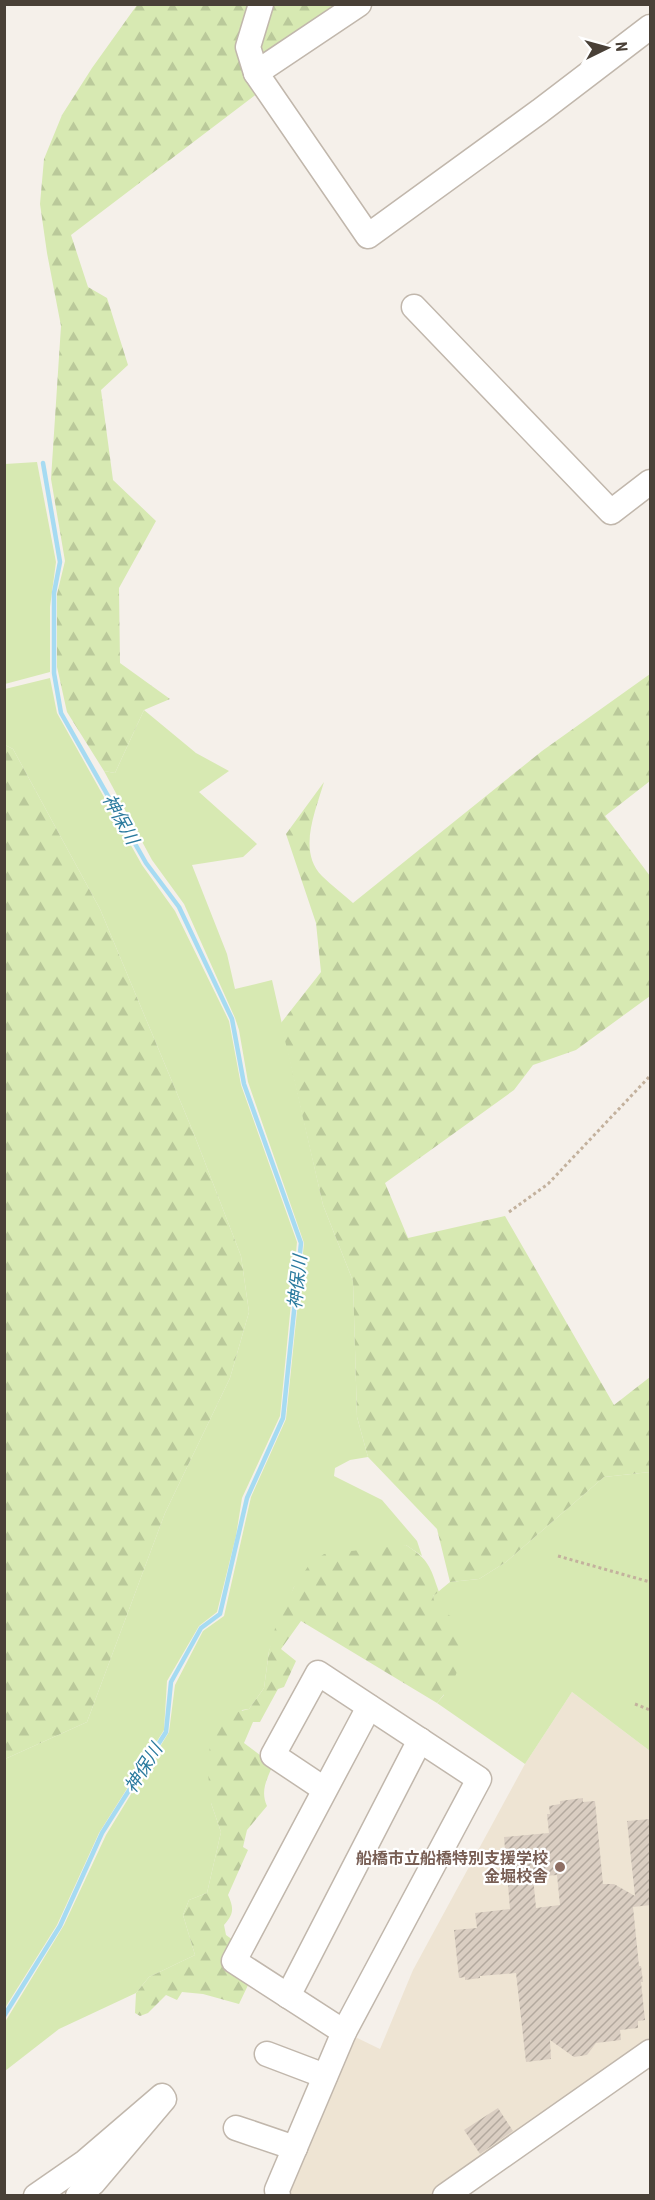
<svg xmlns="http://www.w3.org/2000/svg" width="655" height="2200" font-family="'Roboto Condensed','Noto Sans JP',sans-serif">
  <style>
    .education { fill: #eee4d3 }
    .grass { fill: #d7e9b2 }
    .forest { fill: url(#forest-firs) }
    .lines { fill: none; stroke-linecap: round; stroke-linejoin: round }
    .stream { stroke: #a6dbf2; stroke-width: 4.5 }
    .building { fill: url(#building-hatch); fill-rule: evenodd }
    .minor-casing { stroke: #c1b7ac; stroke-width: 27 }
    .path { stroke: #c3b19d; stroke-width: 3; stroke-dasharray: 3 3; stroke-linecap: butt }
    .minor { stroke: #fff; stroke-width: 24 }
    .education-dot { fill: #8d6e63; stroke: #fff; stroke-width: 2 }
    .labels { text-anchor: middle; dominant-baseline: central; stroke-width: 4.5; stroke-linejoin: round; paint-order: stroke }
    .education-label { font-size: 16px; font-weight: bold; fill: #785e54; stroke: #fff; text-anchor: end }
    .water-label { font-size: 18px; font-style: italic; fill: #2a7a9e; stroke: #fff }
  </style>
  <defs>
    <pattern id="forest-firs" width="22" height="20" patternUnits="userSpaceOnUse" patternTransform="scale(1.5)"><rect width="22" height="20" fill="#d7e9b2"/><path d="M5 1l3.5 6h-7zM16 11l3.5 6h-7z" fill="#bac99a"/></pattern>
    <pattern id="building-hatch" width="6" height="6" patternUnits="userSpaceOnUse" patternTransform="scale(1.5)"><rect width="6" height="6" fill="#dacec2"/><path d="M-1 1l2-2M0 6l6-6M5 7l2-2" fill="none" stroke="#b3a99e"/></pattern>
  </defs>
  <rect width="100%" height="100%" fill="#f5f0ea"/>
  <path class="education" d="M572 1692 650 1751V2041L433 2195 282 2196 349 2034 380 2049 413 1970 525 1764Z"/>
  <g class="grass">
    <path d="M37 462 56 562 50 607V672L5 684V464Z"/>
    <path d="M50 678 57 713 142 865 175 911 229 1021 241 1085 297 1242 280 1416 242 1498 236 1536 217 1612 199 1626 167 1681 164 1730 99 1833 57 1925 5 2008V1759L87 1722 165 1513 230 1378 249 1312 241 1256 194 1134 100 909 13 749 5 745V689Z"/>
    <path d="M144 710 196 753 229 771 199 792 257 844 243 857 192 865 227 954 235 989 272 980 323 1205 353 1281 357 1417 368 1457 350 1460 335 1468 334 1476 382 1500 417 1541 422 1556 406 1545 294 1587 269 1651 264 1688 249 1709 242 1710 211 1803 221 1832 207 1893 189 1900 183 1915 195 1955 149 1977 136 1993 59 2029 5 2071V2022L64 1925 106 1835 169 1732 175 1685 203 1631 224 1616 251 1497 286 1419 304 1243 248 1082 239 1030 235 1018 184 904 152 860 104 771 115 773Z"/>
    <path d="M650 1472V1751L572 1692 525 1764 437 1703 444 1695 433 1596 450 1582 479 1579 506 1562 604 1477Z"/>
  </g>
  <g class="forest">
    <path d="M137 5H354L247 74 262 90 71 235 88 287 107 298 128 365 101 390 113 480 156 521 119 588 120 663 170 699 144 710 115 773 104 771 67 712 57 667V594L65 561 51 479 61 326 47 253 40 204 44 159 62 115 92 68Z"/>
    <path d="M650 674V781L605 816 650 876V996L576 1050 533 1065 514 1090 385 1183 408 1238 505 1216 614 1405 650 1377V1472L604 1477 506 1562 479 1579 450 1582 437 1529 368 1457 357 1417 353 1281 323 1205 281 1023 321 972 316 923 286 834 324 782C316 810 297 851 322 876 331 885 343 894 353 903L542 751Z"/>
    <path d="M5 745 13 749 100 909 194 1134 241 1256 249 1312 230 1378 165 1513 87 1722 5 1759Z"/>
    <path d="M406 1545C429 1560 430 1566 439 1592L433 1596 436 1608 456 1619C465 1655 462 1675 437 1703L301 1621 281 1649 296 1661 284 1687 278 1689 260 1722H253L244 1743 273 1765C267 1779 260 1791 267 1806L247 1830 243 1847 248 1850 228 1895C234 1908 234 1914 224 1925L226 1935 233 1940 223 1966 250 1981 239 2004 203 1994 182 1992 177 2000 166 1995 148 2013 140 2016 135 2013 136 1993 149 1977 195 1955 183 1915 189 1900 207 1893 221 1832 211 1803 207 1763 211 1742 229 1714 249 1709 264 1688 269 1651 277 1621 294 1587 309 1565 324 1554Z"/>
  </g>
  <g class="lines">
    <path class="stream" d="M4 2016 60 1926 102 1833 166 1732 171 1682 201 1628 220 1614 247 1498 283 1418 301 1243 244 1084 232 1019 179 907 146 863 61 713 54 673V593L60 562 43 463"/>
  </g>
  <g class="building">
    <path d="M583 1798V1802L595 1801 603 1884H614L635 1896 627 1821 651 1819V1905L633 1907 639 1966H641L643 1982H641L645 2020 638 2021V2028L620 2030 621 2040 596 2043 587 2055 574 2057 550 2040 551 2059 526 2062 516 1973 480 1976V1978L465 1980V1977L459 1978 454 1930 477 1928 475 1913 510 1909 504 1837 549 1833 547 1814H550L549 1806 560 1804V1801ZM557 1875 560 1905 536 1908 533 1877Z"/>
    <path d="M498 2108 513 2131 480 2154 464 2130Z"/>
  </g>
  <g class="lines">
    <g class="minor-casing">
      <g id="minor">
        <path d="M261 4 248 47 256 73 368 236 540 111 650 27"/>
        <path d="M256 73 359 4"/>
        <path d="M414 307 611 512 650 482"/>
        <path d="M288 1996 420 1740"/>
        <path d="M344 2032 234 1961 369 1707"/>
        <path d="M267 2054 325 2076"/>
        <path d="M236 2128 295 2148"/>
        <path d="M36 2196 85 2162 162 2096 164 2099 93 2183 78 2196"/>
        <path d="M278 2196 277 2190 344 2032 479 1779 318 1673 273 1755 324 1789"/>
        <path d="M445 2196 650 2052"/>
      </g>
    </g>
    <g class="path">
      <path d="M509 1212 548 1184 650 1076"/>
      <path d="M558 1556 650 1582"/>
      <path d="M635 1704 650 1710"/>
    </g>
    <use href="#minor" class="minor"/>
  </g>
  <circle class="education-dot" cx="560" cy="1867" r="6"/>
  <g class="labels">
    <g class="education-label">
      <text x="548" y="1858">船橋市立船橋特別支援学校<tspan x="548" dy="18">金堀校舎</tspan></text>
    </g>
    <g class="water-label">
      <text transform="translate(121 819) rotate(61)">神保川</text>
      <text transform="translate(297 1282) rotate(-84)">神保川</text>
      <text transform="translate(143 1768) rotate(-58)">神保川</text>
    </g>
  </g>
  <rect width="655" height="2200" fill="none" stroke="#494037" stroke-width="12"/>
  <g transform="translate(607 48) rotate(85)" stroke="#ffffff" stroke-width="4.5" paint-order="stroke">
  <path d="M0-4.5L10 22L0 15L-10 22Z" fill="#494037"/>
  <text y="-9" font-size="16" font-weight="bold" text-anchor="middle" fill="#494037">N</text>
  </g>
</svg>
